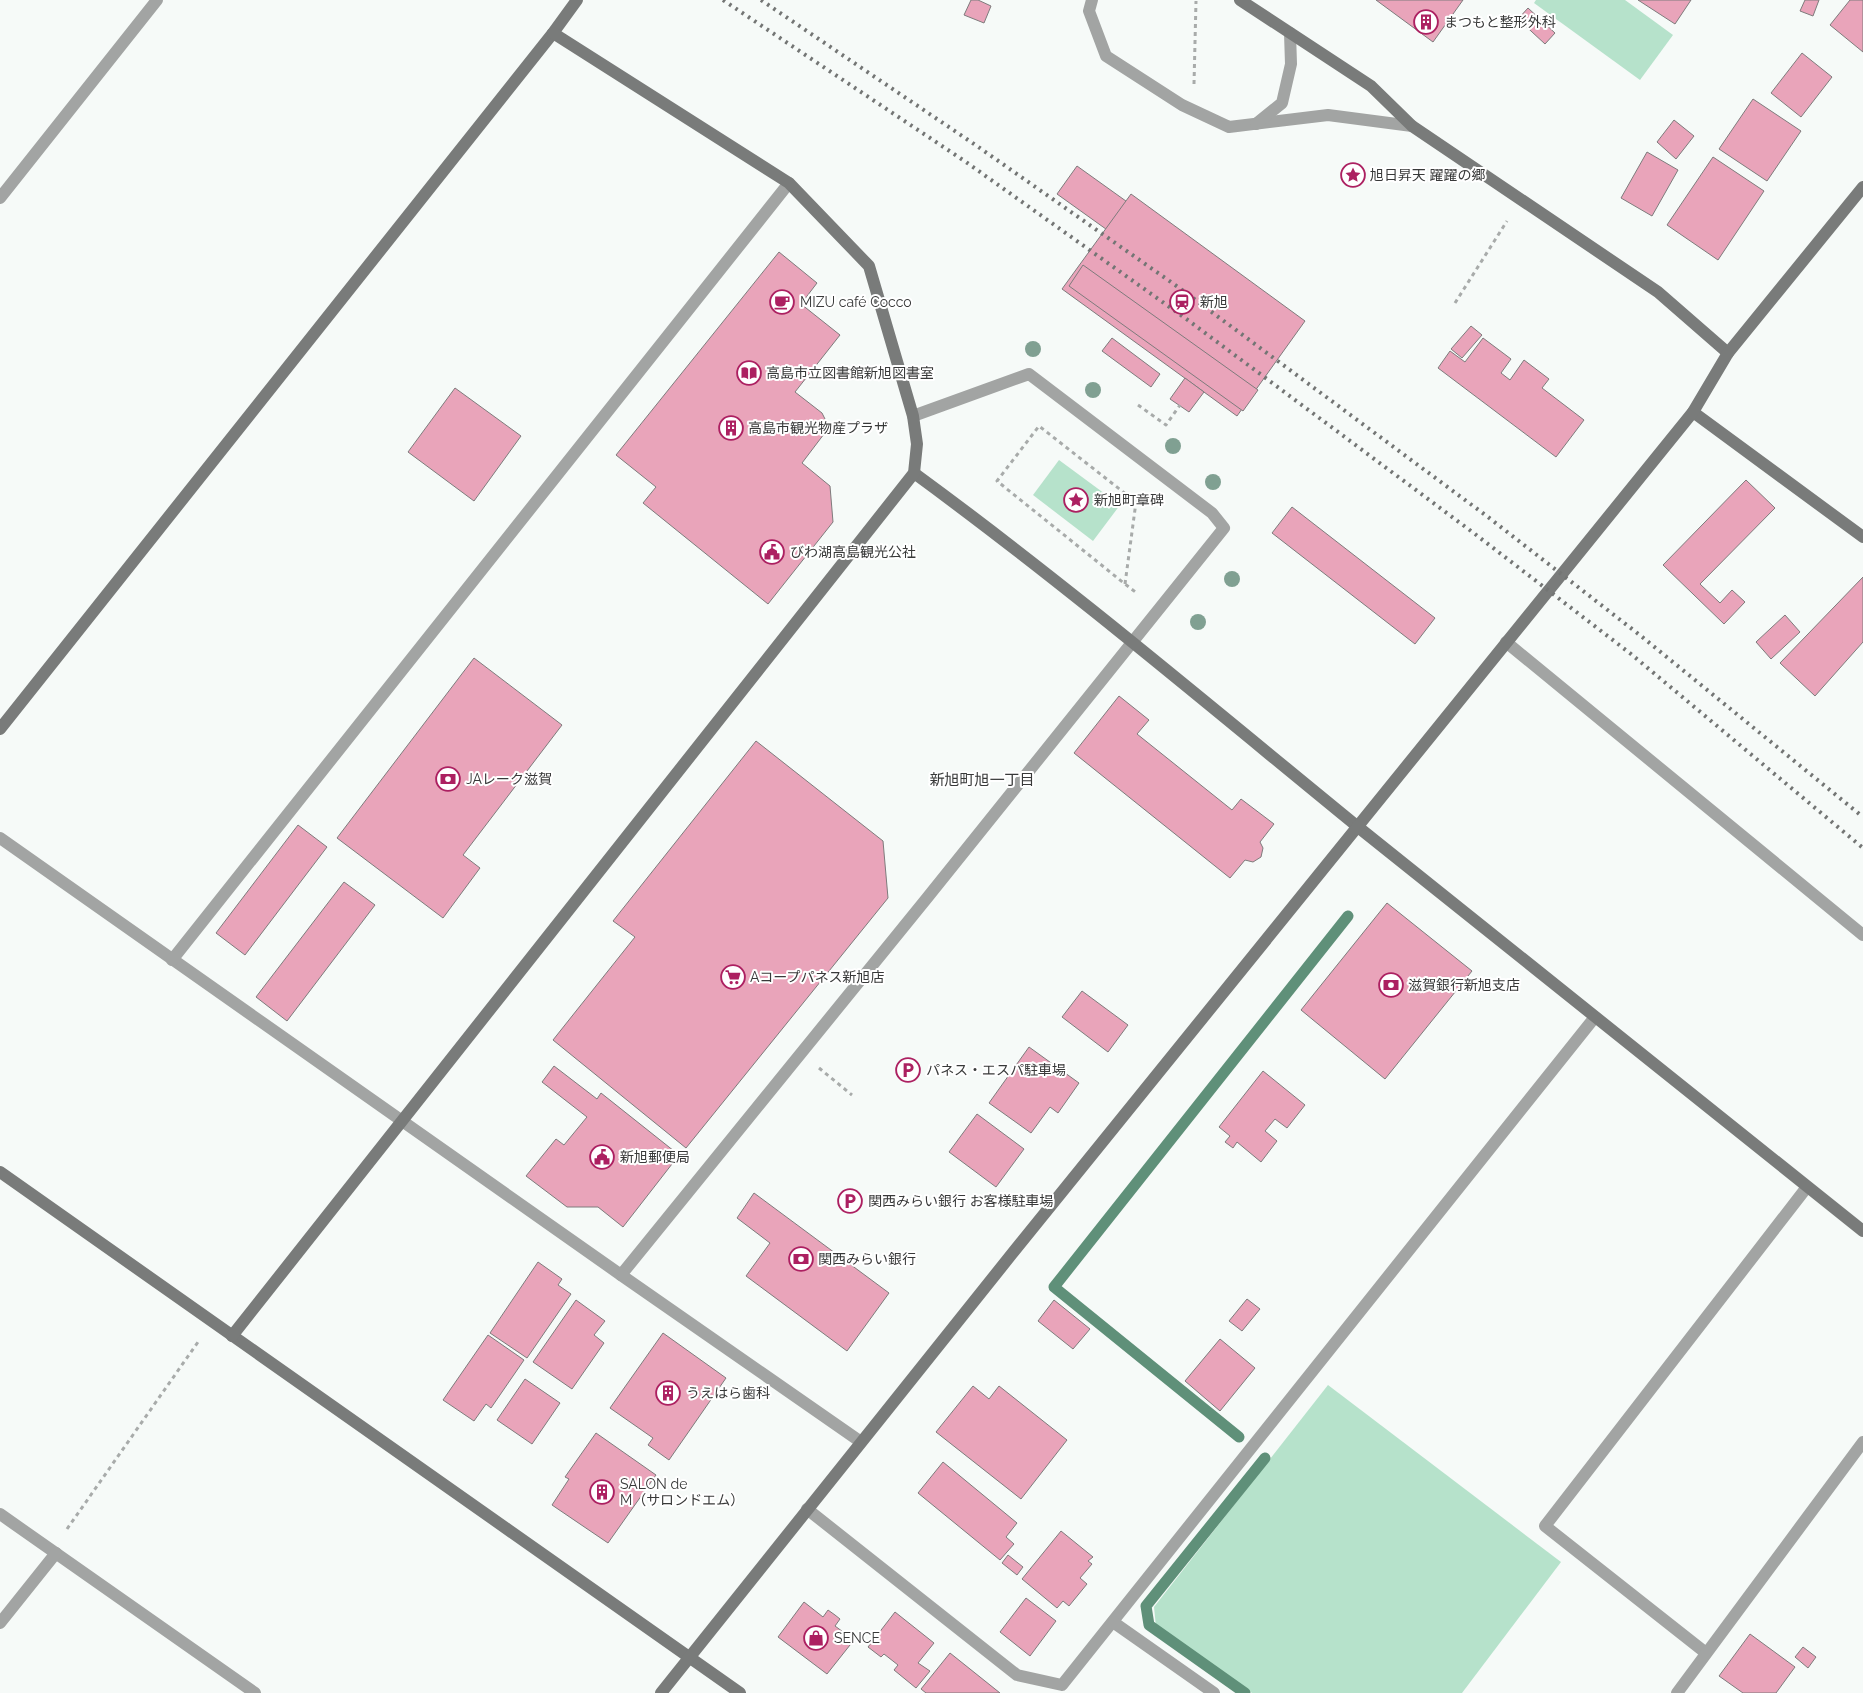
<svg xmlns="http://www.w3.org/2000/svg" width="1863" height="1693" font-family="Raleway,'Noto Sans JP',sans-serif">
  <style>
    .green { fill: #b6e2cb }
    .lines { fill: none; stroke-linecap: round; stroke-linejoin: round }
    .stream { stroke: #5f9079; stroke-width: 11 }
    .building { fill: #e9a4ba; stroke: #7e7b7c }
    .path { stroke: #a8abaa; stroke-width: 3; stroke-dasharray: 4 4; stroke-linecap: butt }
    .lane { stroke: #a2a4a3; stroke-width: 12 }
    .street { stroke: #a2a4a3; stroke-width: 12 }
    .secondary { stroke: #797b7a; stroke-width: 12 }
    .rail { stroke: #737574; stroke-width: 4; stroke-dasharray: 2.5 5; stroke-linecap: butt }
    .tree { fill: #80a092 }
    .labels { text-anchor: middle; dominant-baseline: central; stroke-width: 4; stroke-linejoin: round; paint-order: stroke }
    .poi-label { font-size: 14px; fill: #383939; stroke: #fff; text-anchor: start }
    .neighbourhood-label { font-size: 15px; fill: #383939; stroke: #fff }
  </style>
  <rect width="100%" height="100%" fill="#f6faf8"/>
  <g class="green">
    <path d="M1536 0H1625L1673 35 1640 80 1534 3Z"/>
    <path d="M1059 460 1120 505 1093 541 1033 495Z"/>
    <path d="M1328 1385 1561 1562 1462 1693H1252L1156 1627 1154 1607Z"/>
  </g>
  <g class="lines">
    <g class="stream">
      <path d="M1239 1437 1054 1287 1348 916"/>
      <path d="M1245 1693 1149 1625 1146 1606 1265 1458"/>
    </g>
  </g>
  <g class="building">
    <path d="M971 0H978L991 6 984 23 964 15Z"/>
    <path d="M1376 0H1463L1433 42Z"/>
    <path d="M1638 0H1691L1675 24Z"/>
    <path d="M1805 0H1819L1813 16 1800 11Z"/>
    <path d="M1850 0H1863V52L1830 25Z"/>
    <path d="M1528 8 1555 33 1545 44 1518 19Z"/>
    <path d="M1802 53 1832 77 1801 117 1771 93Z"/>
    <path d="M1753 99 1801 131 1767 181 1719 149Z"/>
    <path d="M1674 120 1694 136 1676 159 1657 142Z"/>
    <path d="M1647 152 1678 170 1652 216 1621 198Z"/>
    <path d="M1713 157 1764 191 1718 260 1667 225Z"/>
    <path d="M1077 166 1260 297 1240 325 1057 194Z"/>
    <path d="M1131 194 1305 321 1237 416 1062 289Z"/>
    <path d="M779 252 817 283 801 304 840 335 795 392 822 413 826 421 824 434 802 463 830 486 833 522 768 604 643 503 656 487 616 455Z"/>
    <path d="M1083 265 1258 390 1243 411 1069 286Z"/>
    <path d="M1471 326 1482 335 1462 358 1451 349Z"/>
    <path d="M1112 338 1160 374 1151 387 1102 351Z"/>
    <path d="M1483 338 1511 359 1501 373 1510 380 1524 360 1549 379 1542 388 1584 420 1556 457 1438 368 1450 351 1465 362Z"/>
    <path d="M1185 378 1204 392 1189 412 1170 399Z"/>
    <path d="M455 388 521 436 474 501 408 452Z"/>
    <path d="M1746 480 1775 508 1700 584 1720 603 1732 590 1745 602 1724 624 1663 565Z"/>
    <path d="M1292 507 1435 618 1415 644 1272 533Z"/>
    <path d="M1863 577V642L1815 696 1780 663Z"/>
    <path d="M1785 615 1800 632 1771 659 1756 642Z"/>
    <path d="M474 658 562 725 463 855 480 868 443 918 337 838Z"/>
    <path d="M1119 696 1149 720 1137 734 1232 810 1241 799 1274 824 1260 842 1263 848 1261 857 1253 862 1245 860 1230 878 1074 753Z"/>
    <path d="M756 741 883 841 888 898 686 1148 553 1040 635 937 613 921Z"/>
    <path d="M298 825 327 847 245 955 216 933Z"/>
    <path d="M344 882 375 905 287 1021 256 997Z"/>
    <path d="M1387 903 1472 971 1385 1079 1301 1010Z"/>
    <path d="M1082 991 1128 1025 1108 1052 1062 1017Z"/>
    <path d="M1029 1047 1079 1083 1058 1113 1050 1107 1031 1133 989 1103Z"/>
    <path d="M554 1066 597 1099 601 1093 679 1155 623 1227 598 1207H567L526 1176 556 1139 564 1145 587 1117 542 1082Z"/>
    <path d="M1263 1071 1305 1105 1287 1128 1275 1119 1265 1131 1277 1141 1261 1162 1237 1142 1233 1148 1225 1142 1230 1136 1219 1127Z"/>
    <path d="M977 1114 1024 1149 996 1187 949 1152Z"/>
    <path d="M754 1193 889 1293 847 1351 746 1276 770 1243 737 1218Z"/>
    <path d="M538 1262 562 1279 558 1285 571 1294 527 1358 490 1333Z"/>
    <path d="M1247 1299 1260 1309 1242 1331 1229 1321Z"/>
    <path d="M576 1300 605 1321 594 1335 604 1343 572 1389 533 1362Z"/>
    <path d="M1054 1300 1090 1329 1073 1349 1038 1321Z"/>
    <path d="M663 1333 726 1378 669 1460 648 1445 653 1438 610 1408Z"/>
    <path d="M488 1335 524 1360 491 1408 486 1404 474 1421 443 1400Z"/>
    <path d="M1220 1339 1255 1368 1220 1411 1185 1381Z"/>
    <path d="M525 1379 560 1403 532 1444 497 1420Z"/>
    <path d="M973 1386 989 1399 999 1386 1067 1440 1021 1499 936 1432Z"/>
    <path d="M596 1433 656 1475 608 1543 552 1505 569 1479 565 1477Z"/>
    <path d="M943 1462 1017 1523 1006 1537 1014 1544 1000 1560 918 1493Z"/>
    <path d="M1061 1531 1093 1557 1088 1561 1092 1564 1080 1578 1087 1584 1069 1606 1063 1601 1057 1608 1022 1579Z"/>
    <path d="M1008 1555 1023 1567 1017 1575 1002 1563Z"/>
    <path d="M1026 1598 1056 1621 1030 1656 1000 1632Z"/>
    <path d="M804 1602 823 1617 828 1610 835 1615 840 1619 835 1626 854 1640 827 1674 778 1637Z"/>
    <path d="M895 1612 934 1643 918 1663 930 1671 916 1688 894 1670 898 1665 884 1654 881 1657 868 1647Z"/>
    <path d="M1750 1634 1795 1667 1776 1693H1743L1719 1676Z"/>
    <path d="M1803 1647 1816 1657 1808 1668 1795 1657Z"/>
    <path d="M950 1653 1000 1693H926L921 1689Z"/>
  </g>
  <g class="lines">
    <g class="path">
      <path d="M1194 84 1196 1"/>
      <path d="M1455 303 1507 221"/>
      <path d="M1138 405 1166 425 1180 405"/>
      <path d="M1125 584 1136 502 1039 426 997 481 1125 584 1138 594"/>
      <path d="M819 1068 852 1095"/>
      <path d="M67 1529 198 1342"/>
    </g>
    <g class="lane">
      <path d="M1092 0 1089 11 1106 56 1182 105 1229 127 1328 115 1412 126"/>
      <path d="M1256 124 1282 103 1291 64 1290 33"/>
      <path d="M621 1275 927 898 1224 528 1212 513 1029 374 913 416"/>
    </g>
    <g class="street">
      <path d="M0 198 157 0"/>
      <path d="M1506 642 1863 935"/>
      <path d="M0 838 621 1275 861 1442"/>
      <path d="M172 960 789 183"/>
      <path d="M807 1509 1017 1675 1062 1685 1595 1017"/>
      <path d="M0 1514 255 1693"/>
      <path d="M1113 1622 1214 1693"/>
      <path d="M0 1623 56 1553"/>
      <path d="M1706 1653 1545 1526 1807 1187"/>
      <path d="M1677 1693 1863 1442"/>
    </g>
    <g class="secondary">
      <path d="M1240 0 1371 86 1412 126 1658 292 1728 353"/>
      <path d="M1693 412 1863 537"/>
      <path d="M914 473C1067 585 1211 707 1358 827 1526 962 1694 1097 1863 1231"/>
      <path d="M0 729 553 33 577 0"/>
      <path d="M0 1172 740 1693"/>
      <path d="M232 1336 914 473 917 444 913 416 869 266 789 183 553 33"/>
      <path d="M661 1693 1015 1250 1693 412 1728 353 1863 187"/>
    </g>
    <g class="rail">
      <path d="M723 0 966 162 1185 318 1475 534 1631 654 1863 848"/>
      <path d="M761 0 977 146 1178 287 1488 517 1641 636 1863 817"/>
    </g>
  </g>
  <g class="tree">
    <circle cx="1033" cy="349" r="8"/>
    <circle cx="1093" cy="390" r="8"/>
    <circle cx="1173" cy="446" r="8"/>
    <circle cx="1213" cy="482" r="8"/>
    <circle cx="1232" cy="579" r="8"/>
    <circle cx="1198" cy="622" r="8"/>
  </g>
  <defs>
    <g id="building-ring" transform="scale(1.25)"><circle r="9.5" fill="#fff" stroke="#ac2061" stroke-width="1.5"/><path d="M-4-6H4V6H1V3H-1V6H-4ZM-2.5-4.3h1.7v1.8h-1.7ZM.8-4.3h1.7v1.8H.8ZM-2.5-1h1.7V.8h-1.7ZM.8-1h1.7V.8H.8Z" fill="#ac2061"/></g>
    <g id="sight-ring" transform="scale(1.25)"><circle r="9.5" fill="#fff" stroke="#ac2061" stroke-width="1.5"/><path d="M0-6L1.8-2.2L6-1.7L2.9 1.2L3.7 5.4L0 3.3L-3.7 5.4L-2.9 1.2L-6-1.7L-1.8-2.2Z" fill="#ac2061"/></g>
    <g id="cafe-ring" transform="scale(1.25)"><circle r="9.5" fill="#fff" stroke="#ac2061" stroke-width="1.5"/><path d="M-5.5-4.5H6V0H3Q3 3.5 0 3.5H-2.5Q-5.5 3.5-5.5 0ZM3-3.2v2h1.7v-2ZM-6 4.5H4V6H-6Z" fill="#ac2061"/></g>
    <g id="station-ring" transform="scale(1.25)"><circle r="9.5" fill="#fff" stroke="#ac2061" stroke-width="1.5"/><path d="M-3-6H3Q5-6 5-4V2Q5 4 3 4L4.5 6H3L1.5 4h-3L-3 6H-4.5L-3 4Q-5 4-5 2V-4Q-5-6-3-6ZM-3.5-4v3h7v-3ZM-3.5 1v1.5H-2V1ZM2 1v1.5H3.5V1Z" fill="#ac2061"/></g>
    <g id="library-ring" transform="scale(1.25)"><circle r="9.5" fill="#fff" stroke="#ac2061" stroke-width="1.5"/><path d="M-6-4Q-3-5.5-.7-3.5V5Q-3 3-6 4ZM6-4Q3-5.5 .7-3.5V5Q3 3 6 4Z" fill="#ac2061"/></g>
    <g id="civic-ring" transform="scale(1.25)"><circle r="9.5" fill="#fff" stroke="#ac2061" stroke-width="1.5"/><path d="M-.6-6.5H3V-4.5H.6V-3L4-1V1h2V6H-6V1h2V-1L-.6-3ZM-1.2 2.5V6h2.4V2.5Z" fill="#ac2061"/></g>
    <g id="bank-ring" transform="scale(1.25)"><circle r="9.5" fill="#fff" stroke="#ac2061" stroke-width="1.5"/><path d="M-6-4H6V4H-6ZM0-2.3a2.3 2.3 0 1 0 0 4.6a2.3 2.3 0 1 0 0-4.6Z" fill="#ac2061"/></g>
    <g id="supermarket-ring" transform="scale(1.25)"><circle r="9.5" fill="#fff" stroke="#ac2061" stroke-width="1.5"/><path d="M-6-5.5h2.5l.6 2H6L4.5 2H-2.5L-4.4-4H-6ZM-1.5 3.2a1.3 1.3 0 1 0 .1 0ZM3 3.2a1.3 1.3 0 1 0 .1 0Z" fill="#ac2061"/></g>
    <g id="parking-ring" transform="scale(1.25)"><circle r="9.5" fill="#fff" stroke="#ac2061" stroke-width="1.5"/><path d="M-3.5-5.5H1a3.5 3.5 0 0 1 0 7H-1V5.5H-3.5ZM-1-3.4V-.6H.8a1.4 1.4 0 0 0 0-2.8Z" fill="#ac2061"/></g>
    <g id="shop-ring" transform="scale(1.25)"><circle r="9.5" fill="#fff" stroke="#ac2061" stroke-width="1.5"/><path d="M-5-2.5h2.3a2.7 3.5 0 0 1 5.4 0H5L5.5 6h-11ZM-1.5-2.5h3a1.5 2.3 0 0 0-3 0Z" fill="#ac2061"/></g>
  </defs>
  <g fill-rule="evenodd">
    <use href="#building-ring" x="1426" y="22"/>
    <use href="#sight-ring" x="1353" y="175"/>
    <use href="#cafe-ring" x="782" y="302"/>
    <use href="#station-ring" x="1182" y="302"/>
    <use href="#library-ring" x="749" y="373"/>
    <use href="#building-ring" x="731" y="428"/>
    <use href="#sight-ring" x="1076" y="500"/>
    <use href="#civic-ring" x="772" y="552"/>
    <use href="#bank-ring" x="448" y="779"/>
    <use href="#supermarket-ring" x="733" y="977"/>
    <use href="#bank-ring" x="1391" y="985"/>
    <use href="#parking-ring" x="908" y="1070"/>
    <use href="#civic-ring" x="602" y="1157"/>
    <use href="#parking-ring" x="850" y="1201"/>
    <use href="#bank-ring" x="801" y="1259"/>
    <use href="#building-ring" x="668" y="1393"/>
    <use href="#building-ring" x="602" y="1492"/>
    <use href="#shop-ring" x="816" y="1638"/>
  </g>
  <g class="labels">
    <g class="poi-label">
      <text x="1444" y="22">まつもと整形外科</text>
      <text x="1370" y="175">旭日昇天 躍躍の郷</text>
      <text x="800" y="302">MIZU café Cocco</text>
      <text x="1200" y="302">新旭</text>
      <text x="766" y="373">高島市立図書館新旭図書室</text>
      <text x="748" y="428">高島市観光物産プラザ</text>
      <text x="1094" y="500">新旭町章碑</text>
      <text x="790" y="552">びわ湖高島観光公社</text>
      <text x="466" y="779">JAレーク滋賀</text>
      <text x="750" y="977">Aコープパネス新旭店</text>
      <text x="1408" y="985">滋賀銀行新旭支店</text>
      <text x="926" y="1070">パネス・エスパ駐車場</text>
      <text x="620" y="1157">新旭郵便局</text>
      <text x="868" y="1201">関西みらい銀行 お客様駐車場</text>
      <text x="818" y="1259">関西みらい銀行</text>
      <text x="686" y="1393">うえはら歯科</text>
      <text x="620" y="1484">SALON de<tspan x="620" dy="16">M（サロンドエム）</tspan></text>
      <text x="834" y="1638">SENCE</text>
    </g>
    <g class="neighbourhood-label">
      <text x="982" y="780">新旭町旭一丁目</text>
    </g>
  </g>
</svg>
